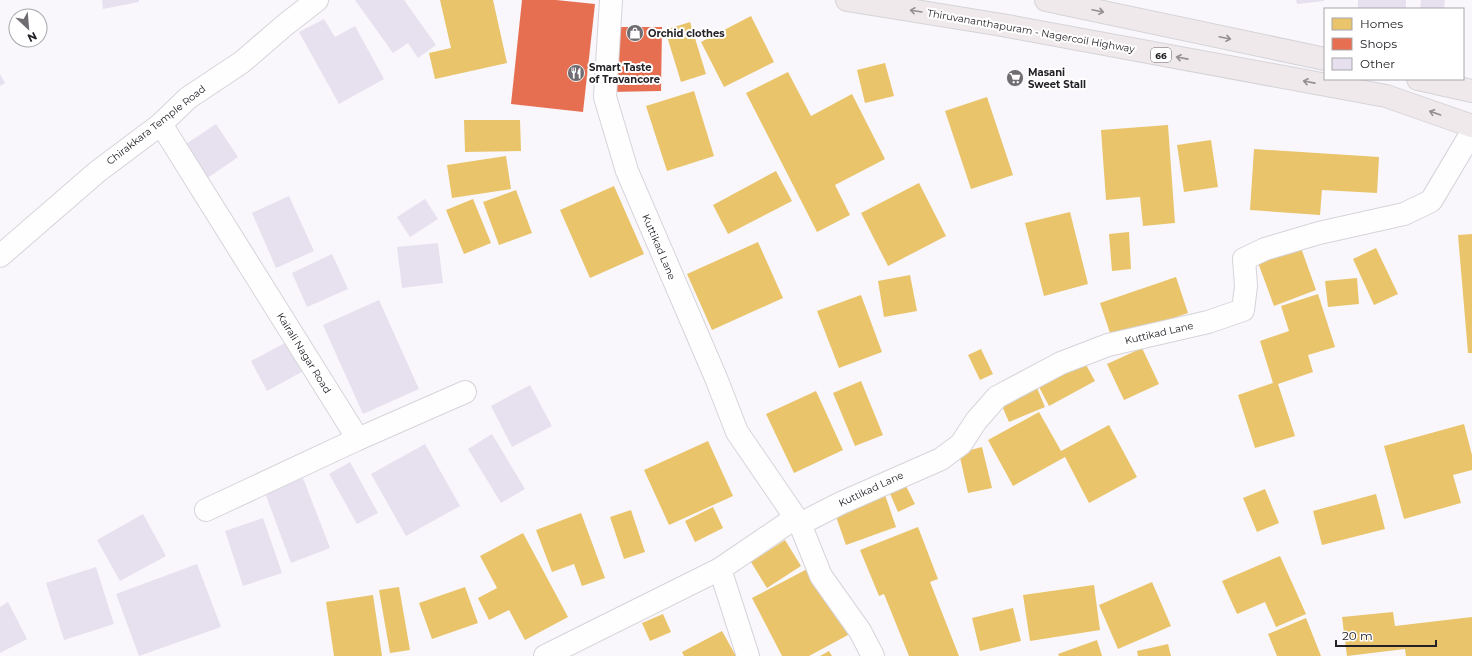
<svg xmlns="http://www.w3.org/2000/svg" width="1472" height="656" font-family="Montserrat,sans-serif">
  <style>
    .homes { fill: #e9c46a }
    .shops { fill: #e76f51 }
    .building { fill: #e7e1ef }
    .lines { fill: none; stroke-linecap: round; stroke-linejoin: round }
    .minor-casing { stroke: #d6d4d9; stroke-width: 24 }
    .major-casing { stroke: #d5d4d7; stroke-width: 24 }
    .minor { stroke: #fefeff; stroke-width: 22 }
    .major { stroke: #f0e9eb; stroke-width: 22 }
    .oneway { stroke: #948f93 }
    .labels { text-anchor: middle; dominant-baseline: central; stroke-width: 4; stroke-linejoin: round; paint-order: stroke }
    .shield { fill: #fff; stroke: #666468; stroke-width: 1 }
    .shield-label { font-size: 9px; font-weight: bold; fill: #242127 }
    .street-label { font-size: 10px; fill: #242127; stroke: #fff }
    .poi-label { font-size: 10px; font-weight: bold; fill: #242127; stroke: #fff; text-anchor: start }
  </style>
  <rect width="100%" height="100%" fill="#f9f7fc"/>
  <g class="homes">
    <path d="M440 0H493L507 63 435 79 429 53 451 48Z"/>
    <path d="M751 16 774 62 724 87 701 42Z"/>
    <path d="M690 22 706 74 681 82 665 30Z"/>
    <path d="M885 63 894 96 865 103 857 70Z"/>
    <path d="M788 72 811 116 852 94 885 159 835 185 850 215 817 232 746 93Z"/>
    <path d="M694 91 714 156 667 171 646 106Z"/>
    <path d="M987 97 1013 175 971 189 945 111Z"/>
    <path d="M464 120H520L521 151 465 152Z"/>
    <path d="M1168 125 1175 223 1143 226 1140 197 1106 200 1101 130Z"/>
    <path d="M1211 140 1218 187 1184 192 1177 145Z"/>
    <path d="M1254 149 1379 157 1377 193 1322 190 1320 215 1250 210Z"/>
    <path d="M506 156 511 189 452 198 447 165Z"/>
    <path d="M776 171 792 201 728 234 713 205Z"/>
    <path d="M919 183 946 236 888 266 861 213Z"/>
    <path d="M614 186 644 254 590 278 560 210Z"/>
    <path d="M516 190 532 233 499 245 483 202Z"/>
    <path d="M473 199 491 243 464 254 446 210Z"/>
    <path d="M1070 212 1088 284 1044 296 1025 223Z"/>
    <path d="M1129 232 1131 269 1112 271 1109 234Z"/>
    <path d="M1472 234V353H1468L1458 235Z"/>
    <path d="M758 242 783 298 712 330 687 274Z"/>
    <path d="M1300 245 1316 290 1274 306 1257 260Z"/>
    <path d="M1376 248 1398 294 1374 305 1353 259Z"/>
    <path d="M910 275 917 311 884 317 878 281Z"/>
    <path d="M1176 277 1188 313 1112 339 1100 303Z"/>
    <path d="M1357 278 1359 304 1328 307 1325 281Z"/>
    <path d="M1318 294 1335 347 1308 355 1313 372 1278 384 1295 436 1255 448 1238 395 1273 383 1260 341 1289 331 1281 306Z"/>
    <path d="M861 295 882 352 839 368 817 311Z"/>
    <path d="M1142 348 1159 384 1124 400 1107 364Z"/>
    <path d="M981 349 993 374 980 380 968 355Z"/>
    <path d="M1085 363 1095 381 1049 406 1039 387Z"/>
    <path d="M861 381 883 435 855 446 833 393Z"/>
    <path d="M1035 383 1045 407 1009 422 999 399Z"/>
    <path d="M816 391 843 450 794 473 766 414Z"/>
    <path d="M1039 412 1061 451 1109 425 1137 477 1089 503 1065 457 1013 486 988 440Z"/>
    <path d="M1464 424 1472 455V470L1453 475 1461 503 1404 519 1384 446Z"/>
    <path d="M708 441 733 496 669 525 644 470Z"/>
    <path d="M982 447 992 488 968 493 959 453Z"/>
    <path d="M904 482 915 504 898 512 888 489Z"/>
    <path d="M1265 489 1279 523 1257 532 1243 498Z"/>
    <path d="M884 492 896 527 846 545 834 511Z"/>
    <path d="M1376 494 1385 529 1322 545 1313 511Z"/>
    <path d="M713 507 723 528 695 542 685 521Z"/>
    <path d="M631 510 645 552 624 559 610 517Z"/>
    <path d="M581 513 605 578 582 586 574 564 552 572 536 530Z"/>
    <path d="M918 527 938 579 930 582 959 656H909L884 594 879 596 860 550Z"/>
    <path d="M523 533 568 617 525 640 509 610 489 620 478 598 497 588 480 556Z"/>
    <path d="M785 540 801 566 767 588 751 562Z"/>
    <path d="M1280 556 1306 614 1276 627 1265 602 1237 614 1222 581Z"/>
    <path d="M811 567 848 635 809 656H782L752 598Z"/>
    <path d="M1152 582 1171 626 1118 649 1099 605Z"/>
    <path d="M1094 585 1100 630 1030 641 1023 595Z"/>
    <path d="M399 587 410 650 390 653 379 590Z"/>
    <path d="M465 587 478 623 432 639 419 603Z"/>
    <path d="M373 595 382 656H334L326 602Z"/>
    <path d="M1013 608 1021 641 980 651 972 618Z"/>
    <path d="M1393 612 1395 626 1472 617V656H1406L1405 649 1347 656 1342 617Z"/>
    <path d="M663 614 671 632 650 641 642 623Z"/>
    <path d="M1306 618 1321 656H1277L1268 634Z"/>
    <path d="M722 631 736 656H684L682 652Z"/>
    <path d="M1097 640 1102 656H1059L1058 654Z"/>
    <path d="M1168 644 1171 656H1138L1137 651Z"/>
    <path d="M829 651 832 656H820Z"/>
  </g>
  <g class="shops">
    <path d="M522 0H556L595 4 583 112 511 104Z"/>
    <path d="M609 27H662L661 91 609 92Z"/>
  </g>
  <g class="building">
    <path d="M102 0H139V2L103 9Z"/>
    <path d="M355 0H404L436 45 418 58 408 43 393 53Z"/>
    <path d="M1296 0H1324V1L1297 4Z"/>
    <rect x="1358" y="0" width="48" height="9"/>
    <path d="M1421 0H1445L1444 9H1420Z"/>
    <path d="M324 19 335 37 355 26 384 79 339 104 299 32Z"/>
    <path d="M0 74 5 83 0 86Z"/>
    <path d="M216 124 238 157 206 179 183 146Z"/>
    <path d="M289 196 314 251 276 268 252 213Z"/>
    <path d="M425 199 438 219 410 237 397 217Z"/>
    <path d="M438 243 443 283 402 288 397 247Z"/>
    <path d="M332 254 348 289 307 307 292 273Z"/>
    <path d="M379 300 419 389 363 414 323 325Z"/>
    <path d="M294 338 309 368 267 391 251 361Z"/>
    <path d="M530 385 552 426 512 447 491 406Z"/>
    <path d="M492 434 525 489 501 503 468 449Z"/>
    <path d="M425 444 460 506 406 536 371 474Z"/>
    <path d="M350 462 378 513 357 524 329 474Z"/>
    <path d="M303 478 330 548 291 563 265 493Z"/>
    <path d="M143 514 166 556 120 581 97 540Z"/>
    <path d="M263 518 282 573 243 586 225 531Z"/>
    <path d="M197 564 221 627 139 656 116 594Z"/>
    <path d="M96 567 114 624 64 640 46 583Z"/>
    <path d="M8 602 27 639 0 653V607Z"/>
  </g>
  <g class="lines">
    <g class="minor-casing">
      <g id="minor">
        <path d="M611 0 605 97 627 171 716 378 737 432 800 524 821 576 860 631 873 656"/>
        <path d="M161 124 358 439 206 510"/>
        <path d="M0 256 97 172 161 124 188 98 242 62 285 25 317 0"/>
        <path d="M358 439 465 392"/>
        <path d="M800 524 841 503 941 459 961 444 976 421 997 397 1061 363 1108 345 1208 322 1243 310 1246 286 1244 259 1265 249 1319 233 1404 214 1431 201 1472 132"/>
        <path d="M545 656 720 569"/>
        <path d="M748 656 720 569 795 518"/>
      </g>
    </g>
    <g class="major-casing">
      <g id="major">
        <path d="M847 0 1002 25 1386 96 1472 126"/>
        <path d="M1046 0 1325 59"/>
        <path d="M1418 79 1472 91"/>
      </g>
    </g>
    <use href="#minor" class="minor"/>
    <use href="#major" class="major"/>
  </g>
  <defs><path id="oneway-shaft" d="M-6 0H5M1.5-3L5.5 0L1.5 3" fill="none" stroke-width="1.6" stroke-linecap="round" stroke-linejoin="round"/></defs>
  <g class="oneway">
    <use href="#oneway-shaft" transform="translate(916 11) rotate(-171)"/>
    <use href="#oneway-shaft" transform="translate(1098 11) rotate(12)"/>
    <use href="#oneway-shaft" transform="translate(1225 38) rotate(12)"/>
    <use href="#oneway-shaft" transform="translate(1182 58) rotate(-169)"/>
    <use href="#oneway-shaft" transform="translate(1309 82) rotate(-169)"/>
    <use href="#oneway-shaft" transform="translate(1435 113) rotate(-161)"/>
  </g>
  <defs>
    <g id="shop-disc" transform="scale(0.9)"><circle r="9.5" fill="#6f6c72" stroke="#fff"/><path d="M-5-2.5h2.3a2.7 3.5 0 0 1 5.4 0H5L5.5 6h-11ZM-1.5-2.5h3a1.5 2.3 0 0 0-3 0Z" fill="#fff"/></g>
    <g id="restaurant-disc" transform="scale(0.9)"><circle r="9.5" fill="#6f6c72" stroke="#fff"/><path d="M-5-6h1v4h1v-4h1v4h1v-4h1v5L-1.5 .5V6h-2V.5L-5-1ZM5-6V6H3V1.5H1.5Q1.5-4 5-6Z" fill="#fff"/></g>
    <g id="supermarket-disc" transform="scale(0.9)"><circle r="9.5" fill="#6f6c72" stroke="#fff"/><path d="M-6-5.5h2.5l.6 2H6L4.5 2H-2.5L-4.4-4H-6ZM-1.5 3.2a1.3 1.3 0 1 0 .1 0ZM3 3.2a1.3 1.3 0 1 0 .1 0Z" fill="#fff"/></g>
  </defs>
  <g fill-rule="evenodd">
    <use href="#shop-disc" x="635" y="33"/>
    <use href="#restaurant-disc" x="576" y="73"/>
    <use href="#supermarket-disc" x="1015" y="78"/>
  </g>
  <g class="labels">
    <rect class="shield" x="1151" y="48" width="20" height="14" rx="3"/>
    <g class="shield-label">
      <text x="1161" y="55">66</text>
    </g>
    <g class="street-label">
      <text transform="translate(1031 31) rotate(10)">Thiruvananthapuram - Nagercoil Highway</text>
      <text transform="translate(156 125) rotate(-38)">Chirakkara Temple Road</text>
      <text transform="translate(659 247) rotate(67)">Kuttikad Lane</text>
      <text transform="translate(1159 333) rotate(-13)">Kuttikad Lane</text>
      <text transform="translate(304 353) rotate(58)">Kairali Nagar Road</text>
      <text transform="translate(871 489) rotate(-25)">Kuttikad Lane</text>
    </g>
    <g class="poi-label">
      <text x="648" y="33">Orchid clothes</text>
      <text x="589" y="67">Smart Taste<tspan x="589" dy="12">of Travancore</tspan></text>
      <text x="1028" y="72">Masani<tspan x="1028" dy="12">Sweet Stall</tspan></text>
    </g>
  </g>
  <rect x="1324" y="8" width="140" height="72" fill="#ffffff" stroke="#a7a6a9"/>
  <rect x="1332" y="18" width="20" height="12" fill="#e9c46a" stroke="#a7a6a9"/>
  <text x="1360" y="28" font-size="12" fill="#242127">Homes</text>
  <rect x="1332" y="38" width="20" height="12" fill="#e76f51" stroke="#a7a6a9"/>
  <text x="1360" y="48" font-size="12" fill="#242127">Shops</text>
  <rect x="1332" y="58" width="20" height="12" fill="#e7e1ef" stroke="#a7a6a9"/>
  <text x="1360" y="68" font-size="12" fill="#242127">Other</text>
  <g transform="translate(28 28) rotate(154)"><circle r="19" fill="#ffffff" stroke="#a7a6a9"/>
  <path d="M0-3L7 15L0 10L-7 15Z" fill="#6f6c72"/>
  <text y="-6" font-size="11" font-weight="bold" text-anchor="middle" fill="#242127">N</text>
  </g>
  <path d="M1336 640v6h100v-6" fill="none" stroke="#242127" stroke-width="2"/>
  <text x="1342" y="640" font-size="12" fill="#242127" stroke="#ffffff" stroke-width="3" paint-order="stroke">20 m</text>
</svg>
